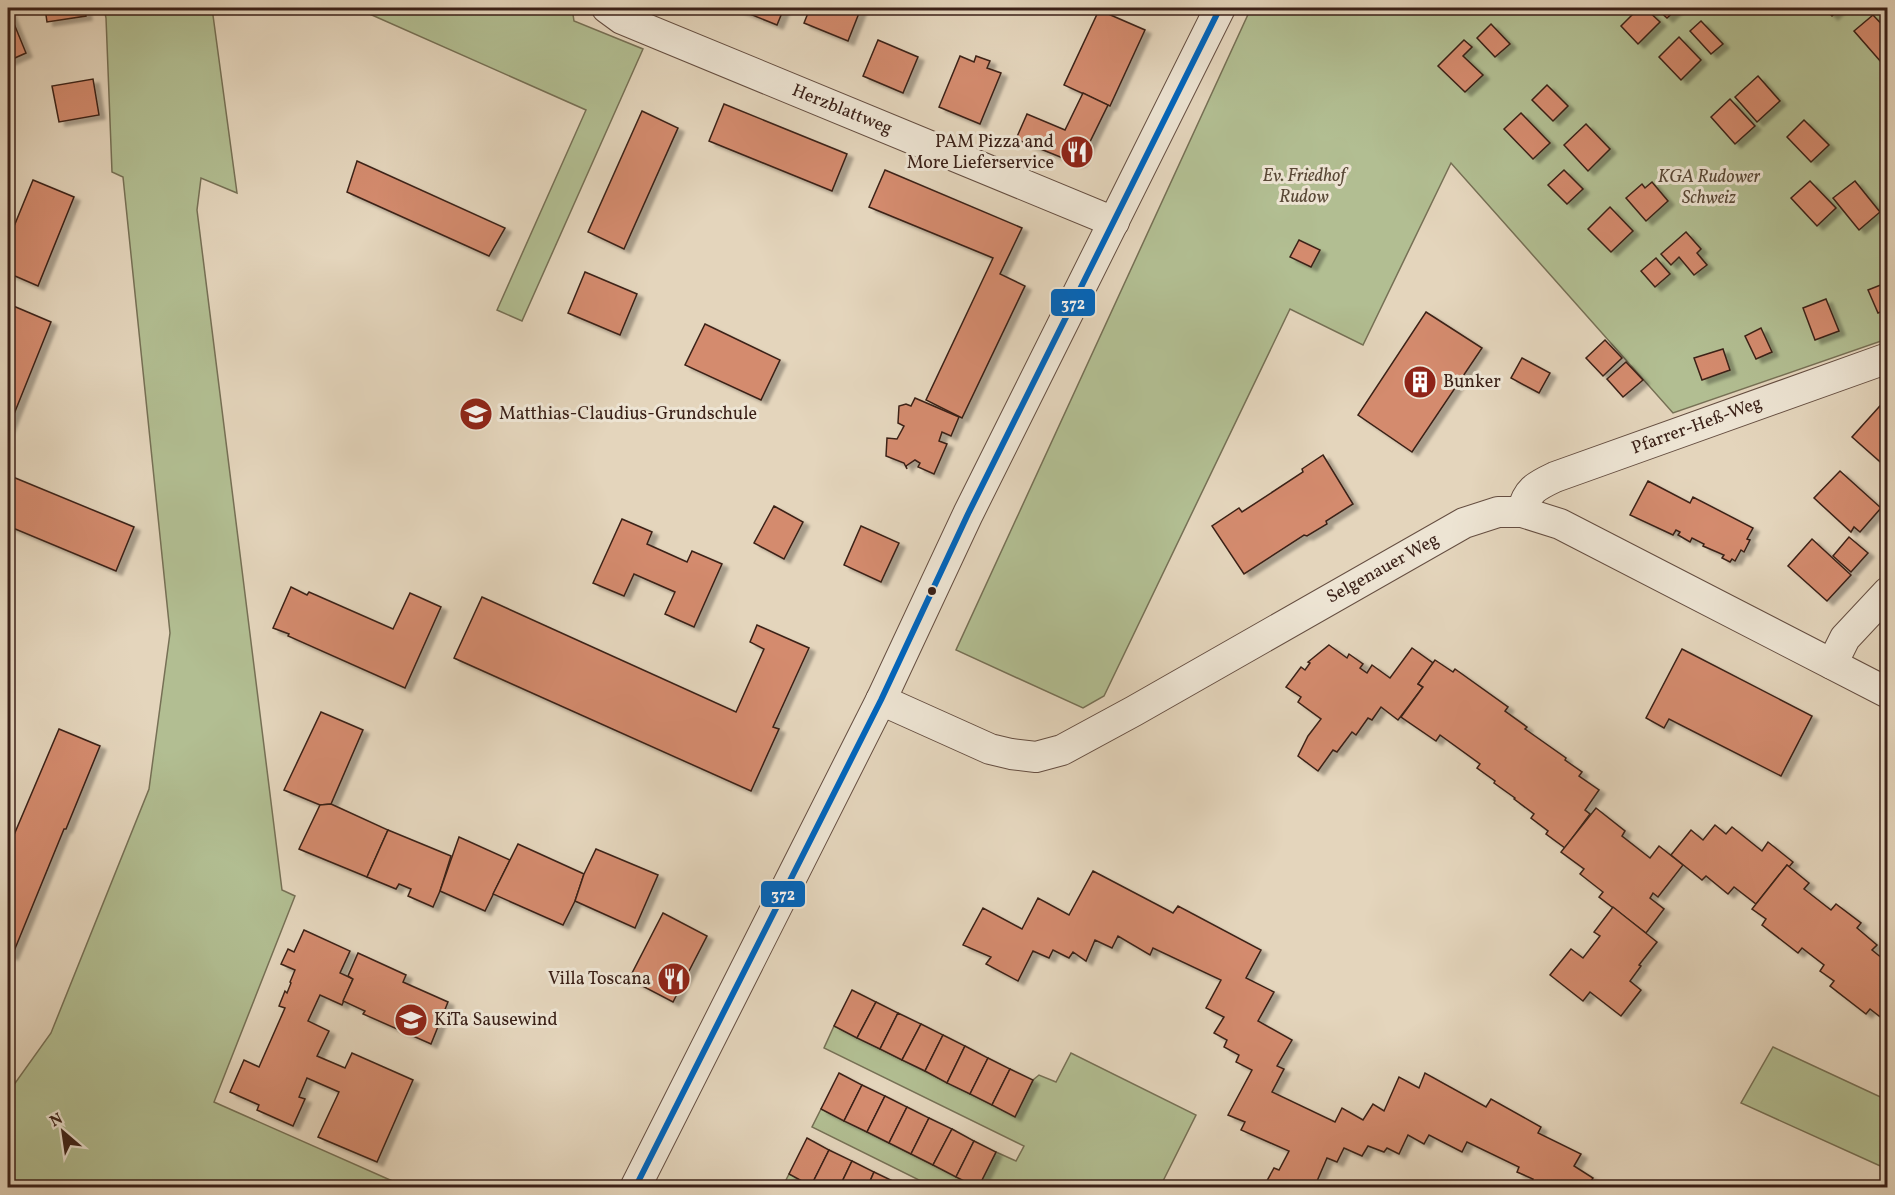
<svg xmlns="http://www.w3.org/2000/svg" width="1895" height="1195" font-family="Vollkorn,serif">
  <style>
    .green { fill: #b2be92; stroke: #767055; stroke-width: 1.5 }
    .building { fill: #d48b6e; stroke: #3b2118; stroke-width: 1.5; filter: url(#shadow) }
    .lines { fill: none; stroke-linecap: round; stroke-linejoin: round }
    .minor-casing { stroke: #654e41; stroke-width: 32 }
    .minor { stroke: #ede4d3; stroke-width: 30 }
    .bus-1-casing { stroke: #ede4d3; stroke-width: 10 }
    .bus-1 { stroke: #0065bd; stroke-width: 6 }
    .bus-dot { fill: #3b2118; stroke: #ede4d3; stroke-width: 2 }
    .labels { text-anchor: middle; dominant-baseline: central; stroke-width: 6; stroke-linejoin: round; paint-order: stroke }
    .street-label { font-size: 18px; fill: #3b2118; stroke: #ede4d3 }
    .poi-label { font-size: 18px; fill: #3b2118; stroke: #ede4d3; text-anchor: start }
    .park-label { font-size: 18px; font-style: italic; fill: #594836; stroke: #ede4d3 }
    .line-badge { stroke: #ede4d3; stroke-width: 2 }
    .badge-label { font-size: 16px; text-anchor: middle; font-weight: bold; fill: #fff }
  </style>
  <defs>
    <filter id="shadow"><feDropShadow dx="6" dy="4" stdDeviation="1.5" flood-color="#0004"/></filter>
  </defs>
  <rect width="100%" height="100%" fill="#e4d5bc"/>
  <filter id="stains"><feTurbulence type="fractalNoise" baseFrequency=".00333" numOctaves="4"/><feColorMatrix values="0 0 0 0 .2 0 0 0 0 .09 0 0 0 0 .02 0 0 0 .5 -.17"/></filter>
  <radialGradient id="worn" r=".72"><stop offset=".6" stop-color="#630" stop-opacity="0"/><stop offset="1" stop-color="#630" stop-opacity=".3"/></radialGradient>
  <g class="green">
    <path d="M104 8H212L237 193 201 178 197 210 282 890 295 896 214 1102 406 1187H8V1093L51 1033 149 789 170 633 123 177 112 172 106 18Z"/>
    <path d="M356 8H572L574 21 643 49 522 321 497 310 586 110Z"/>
    <path d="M1251 8H1881L1887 15V339L1673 413 1451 163 1363 345 1290 309 1104 696 1083 708 956 650Z"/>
    <path d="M834 1026 1015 1116 1033 1080 1039 1075 1056 1082 1071 1053 1196 1115 1160 1187H978L996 1152 1016 1161 1024 1146 824 1048Z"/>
    <path d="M1773 1047 1887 1100V1169L1741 1103Z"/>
    <path d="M821 1109 977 1187H933L812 1127Z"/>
    <path d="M789 1174 815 1187 782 1188Z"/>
  </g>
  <g class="building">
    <path d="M45 8H85L86 16 47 22Z"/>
    <path d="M735 8H784L777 25Z"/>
    <path d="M810 8H861L848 41 804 23Z"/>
    <path d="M1639 8H1645L1660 22 1638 44 1621 26Z"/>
    <path d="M1656 8H1678L1667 18Z"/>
    <path d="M1824 8H1840L1832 16Z"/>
    <path d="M8 9 26 53 8 61Z"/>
    <path d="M1099 10 1145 30 1110 106 1064 85Z"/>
    <path d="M1873 15 1888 31V56L1881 62 1854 31Z"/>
    <path d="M1701 21 1723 44 1711 54 1690 31Z"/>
    <path d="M1491 24 1510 44 1495 57 1477 38Z"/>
    <path d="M1679 37 1701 60 1681 80 1659 57Z"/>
    <path d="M878 40 918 57 903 93 863 76Z"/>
    <path d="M1464 40 1472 47 1463 56 1483 75 1465 92 1438 66Z"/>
    <path d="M960 56 974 62 976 56 990 61 987 68 1001 73 980 124 939 107Z"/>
    <path d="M1758 76 1780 101 1757 122 1735 97Z"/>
    <path d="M93 79 99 115 59 122 52 86Z"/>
    <path d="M1547 85 1568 106 1553 121 1532 100Z"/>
    <path d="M1083 93 1108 105 1080 162 1075 163 1016 139 1027 114 1065 130Z"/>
    <path d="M1730 99 1755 126 1735 144 1711 117Z"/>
    <path d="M724 104 847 154 832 191 709 141Z"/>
    <path d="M642 111 678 128 624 249 588 232Z"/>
    <path d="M1521 113 1550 143 1533 159 1504 129Z"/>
    <path d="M1804 120 1829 145 1811 162 1787 137Z"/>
    <path d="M1586 124 1610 149 1588 171 1564 145Z"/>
    <path d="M357 161 505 228 489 256 347 192Z"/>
    <path d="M885 170 1022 228 1000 274 1025 286 962 418 926 400 993 258 869 207Z"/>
    <path d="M1564 170 1583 189 1567 204 1548 185Z"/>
    <path d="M33 180 74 197 38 286 8 273V241Z"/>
    <path d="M1810 181 1836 208 1817 226 1791 198Z"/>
    <path d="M1855 181 1880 212 1859 230 1833 198Z"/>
    <path d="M1652 182 1668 201 1646 221 1626 198 1642 184 1645 188Z"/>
    <path d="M1610 207 1633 231 1611 252 1588 229Z"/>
    <path d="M1686 232 1701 249 1697 253 1707 265 1694 275 1679 257 1671 265 1661 254Z"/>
    <path d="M1299 240 1320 250 1311 267 1290 257Z"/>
    <path d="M1656 258 1670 274 1655 287 1641 271Z"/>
    <path d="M585 272 637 294 620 335 568 313Z"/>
    <path d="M1888 282V309L1878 313 1868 290Z"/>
    <path d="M1826 299 1839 331 1815 340 1803 308Z"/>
    <path d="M11 305 51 322 8 429V313Z"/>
    <path d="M1426 312 1482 348 1412 452 1358 415Z"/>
    <path d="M705 324 780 360 761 400 685 365Z"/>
    <path d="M1761 328 1772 352 1756 359 1745 336Z"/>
    <path d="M1605 340 1622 358 1603 376 1586 358Z"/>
    <path d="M1723 349 1730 370 1702 380 1694 358Z"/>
    <path d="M1522 358 1550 373 1539 393 1511 378Z"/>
    <path d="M1626 362 1643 380 1623 397 1607 379Z"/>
    <path d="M1888 397V466L1886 467 1852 437Z"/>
    <path d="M915 398 959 417 951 436 942 432 939 441 947 444 934 474 918 467 920 463 915 460 906 466 907 469 904 463 886 456 887 438 897 439 904 426 898 423 899 406 906 404 911 406Z"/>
    <path d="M1323 455 1353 504 1326 521 1327 524 1307 536 1304 535 1244 574 1212 526 1239 508 1242 512 1303 472 1302 469Z"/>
    <path d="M1840 471 1881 508 1860 532 1854 527 1851 532 1814 498Z"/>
    <path d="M8 475 134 527 116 571 8 526Z"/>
    <path d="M1648 481 1690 503 1693 497 1753 528 1747 539 1750 540 1744 552 1741 550 1735 561 1732 559 1730 562 1722 558 1724 555 1703 546 1704 544 1692 538 1690 542 1678 535 1680 532 1676 530 1673 535 1630 515Z"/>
    <path d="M774 506 803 522 784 559 754 543Z"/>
    <path d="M622 519 652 532 647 544 687 562 692 551 722 564 694 627 665 614 675 592 634 574 624 596 593 583Z"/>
    <path d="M861 526 899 543 881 582 844 565Z"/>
    <path d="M1849 537 1868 553 1851 572 1833 556Z"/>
    <path d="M1812 539 1851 575 1827 601 1788 566Z"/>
    <path d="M291 587 307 595 309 592 393 629 410 593 441 607 405 688 288 636 289 634 273 628Z"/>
    <path d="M482 597 736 712 764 649 750 642 757 625 809 648 773 727 779 729 751 791 454 658Z"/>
    <path d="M1329 645 1347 658 1349 654 1363 664 1360 668 1367 673 1372 665 1390 678 1412 648 1433 663 1418 684 1423 687 1398 720 1381 707 1372 720 1368 718 1356 735 1352 732 1337 752 1333 750 1318 771 1298 756 1308 736 1321 719 1298 702 1301 697 1286 687 1301 667 1305 670 1310 663 1308 662Z"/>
    <path d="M1682 649 1812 716 1781 776 1669 719 1664 728 1646 718Z"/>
    <path d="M1435 660 1453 672 1455 669 1508 707 1505 711 1527 727 1525 729 1566 758 1565 760 1582 772 1579 776 1599 790 1585 810 1590 814 1565 848 1546 834 1548 831 1531 818 1534 814 1514 799 1515 798 1494 783 1495 781 1477 768 1480 764 1440 735 1436 741 1401 717 1423 687 1418 684Z"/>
    <path d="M321 712 363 730 331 804 320 805 284 790Z"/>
    <path d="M59 729 100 746 66 829H64L12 956 8 954V849Z"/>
    <path d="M331 804 388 830 367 877 299 849 320 805Z"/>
    <path d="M1596 808 1625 831 1622 836 1650 858 1659 846 1683 865 1658 897 1653 893 1650 898 1664 909 1646 933 1599 897 1603 892 1580 874 1584 869 1561 852Z"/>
    <path d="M1715 825 1726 834 1732 827 1762 851 1768 842 1793 862 1789 867 1787 865 1756 904 1734 887 1728 894 1706 876 1702 880 1671 855 1691 830 1703 840Z"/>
    <path d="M388 830 451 856 440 891 433 907 408 896 411 889 399 884 396 889 367 877Z"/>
    <path d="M459 837 510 860 485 911 440 891Z"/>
    <path d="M518 844 584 874 575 901 563 925 493 894Z"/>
    <path d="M596 849 658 875 635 928 575 901 584 874Z"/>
    <path d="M1787 865 1809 883 1804 889 1831 910 1836 904 1861 923 1857 928 1877 945 1872 950 1888 963V1023L1870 1009 1866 1014 1830 986 1834 981 1820 971 1824 965 1802 948 1798 953 1762 925 1766 919 1752 909Z"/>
    <path d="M1093 871 1173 913 1178 906 1261 950 1246 978 1274 992 1258 1021 1292 1040 1277 1066 1284 1069 1272 1092 1335 1122 1342 1108 1363 1120 1373 1104 1384 1111 1399 1077 1419 1088 1425 1073 1486 1107 1491 1099 1541 1127 1538 1133 1581 1154 1574 1166 1593 1178 1587 1188H1528L1533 1179 1517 1172 1519 1167 1467 1142 1462 1152 1429 1135 1424 1144 1408 1135 1399 1154 1387 1148 1384 1152 1368 1146 1362 1156 1344 1148 1337 1162 1327 1158 1314 1188H1263L1274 1168 1279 1170 1289 1151 1241 1130 1245 1122 1228 1115 1252 1070 1236 1062 1239 1055 1224 1047 1227 1040 1214 1033 1224 1017 1206 1008 1221 980 1153 948 1150 955 1118 936 1112 948 1095 940 1086 961 1073 952 1069 958 1053 950 1049 958 1033 951 1018 981 986 964 991 957 963 945 983 908 1022 929 1038 898 1069 915Z"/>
    <path d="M1613 907 1657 942 1639 965 1641 966 1630 981 1641 990 1621 1016 1590 992 1583 1001 1550 975 1571 949 1583 958 1600 936 1594 932Z"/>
    <path d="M663 913 707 936 673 1002 629 979Z"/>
    <path d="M304 930 350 951 340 973 353 979 342 1005 320 995 308 1021 329 1031 317 1056 345 1068 352 1053 413 1080 377 1162 318 1137 339 1092 307 1078 299 1097 305 1099 293 1126 257 1110 259 1105 230 1092 244 1060 259 1067 285 1008 279 1006 285 991 287 993 291 983 290 982 295 970 281 964 288 949 294 952Z"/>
    <path d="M358 953 406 975 403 982 448 1002 431 1044 363 1014 365 1011 343 1001 353 979 348 976Z"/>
    <path d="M852 990 876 1002 857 1038 834 1026Z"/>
    <path d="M876 1002 898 1013 880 1049 857 1038Z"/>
    <path d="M898 1013 921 1024 902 1060 880 1049Z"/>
    <path d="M921 1024 943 1035 925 1071 902 1060Z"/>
    <path d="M943 1035 965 1046 947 1083 925 1071Z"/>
    <path d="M965 1046 988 1058 970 1094 947 1083Z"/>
    <path d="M988 1058 1010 1069 992 1105 970 1094Z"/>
    <path d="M1010 1069 1033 1080 1015 1117 992 1105Z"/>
    <path d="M839 1073 862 1085 844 1121 821 1109Z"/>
    <path d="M862 1085 885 1096 867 1132 844 1121Z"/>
    <path d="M885 1096 907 1107 889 1143 867 1132Z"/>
    <path d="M907 1107 929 1118 911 1154 889 1143Z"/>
    <path d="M929 1118 952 1129 933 1165 911 1154Z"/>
    <path d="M952 1129 974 1141 956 1177 933 1165Z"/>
    <path d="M807 1138 829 1150 811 1186 789 1174Z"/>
    <path d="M974 1141 996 1152 978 1188 956 1177Z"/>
    <path d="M829 1150 852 1161 839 1188H815L811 1186Z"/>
    <path d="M852 1161 874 1172 867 1188H839Z"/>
    <path d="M874 1172 897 1183 895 1188H867Z"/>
  </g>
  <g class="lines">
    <g class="minor-casing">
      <g id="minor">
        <path d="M607 8 622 19 1114 222"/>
        <path d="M1522 512C1527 490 1536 486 1555 477L1888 358"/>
        <path d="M1832 664 1845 638 1888 592"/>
        <path d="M881 700 990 749 1011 754 1036 757 1062 750 1134 711 1464 523 1498 512H1522L1560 524 1888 693"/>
        <path d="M635 1188 881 700 968 514 1220 8"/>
      </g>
    </g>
    <use href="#minor" class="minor"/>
    <g class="bus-1-casing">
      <path id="bus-1" d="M635 1188 881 700 968 514 1220 8"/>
    </g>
    <use href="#bus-1" class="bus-1"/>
  </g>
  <defs>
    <g id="restaurant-disc" transform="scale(1.725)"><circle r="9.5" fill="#8f2418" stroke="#ede4d3"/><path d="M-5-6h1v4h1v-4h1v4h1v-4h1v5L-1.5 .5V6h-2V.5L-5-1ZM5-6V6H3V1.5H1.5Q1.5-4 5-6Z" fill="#fff"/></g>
    <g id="building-disc" transform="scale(1.725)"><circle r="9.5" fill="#8f2418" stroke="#ede4d3"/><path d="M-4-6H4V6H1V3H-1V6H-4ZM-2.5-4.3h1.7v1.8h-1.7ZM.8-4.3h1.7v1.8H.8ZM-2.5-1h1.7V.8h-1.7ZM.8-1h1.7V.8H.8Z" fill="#fff"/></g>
    <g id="school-disc" transform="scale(1.725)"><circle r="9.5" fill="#8f2418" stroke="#ede4d3"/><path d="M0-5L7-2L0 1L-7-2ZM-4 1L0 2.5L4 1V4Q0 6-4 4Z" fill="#fff"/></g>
  </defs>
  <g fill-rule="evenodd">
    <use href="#restaurant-disc" x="1077" y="152"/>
    <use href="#building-disc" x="1420" y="382"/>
    <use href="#school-disc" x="476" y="414"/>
    <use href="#restaurant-disc" x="674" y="979"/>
    <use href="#school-disc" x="411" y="1020"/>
  </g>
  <circle class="bus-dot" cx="932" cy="591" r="5"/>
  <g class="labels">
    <g class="street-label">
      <text transform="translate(842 110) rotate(22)">Herzblattweg</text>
      <text transform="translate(1697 426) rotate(-20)">Pfarrer-Heß-Weg</text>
      <text transform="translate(1383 569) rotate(-29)">Selgenauer Weg</text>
    </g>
    <g class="poi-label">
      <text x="1054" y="142" text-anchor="end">PAM Pizza and<tspan x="1054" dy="21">More Lieferservice</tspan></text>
      <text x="1443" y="382">Bunker</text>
      <text x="499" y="414">Matthias-Claudius-Grundschule</text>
      <text x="651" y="979" text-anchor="end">Villa Toscana</text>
      <text x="434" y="1020">KiTa Sausewind</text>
    </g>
    <g class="park-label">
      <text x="1304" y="176">Ev. Friedhof<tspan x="1304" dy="21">Rudow</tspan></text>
      <text x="1709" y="177">KGA Rudower<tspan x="1709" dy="21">Schweiz</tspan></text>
    </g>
  </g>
  <g class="line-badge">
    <rect x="1050" y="288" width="46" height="29" rx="6" fill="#0065bd"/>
    <rect x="760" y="880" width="46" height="28" rx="6" fill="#0065bd"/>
  </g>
  <g class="badge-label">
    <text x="1073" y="309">372</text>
    <text x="783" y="900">372</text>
  </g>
  <rect width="1895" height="1195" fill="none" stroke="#e4d5bc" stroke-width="30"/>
  <rect x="9" y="9" width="1877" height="1177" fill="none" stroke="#3b2118" stroke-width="3"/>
  <rect x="15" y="15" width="1865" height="1165" fill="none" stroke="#3b2118" stroke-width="1.5"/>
  <g transform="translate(63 1132) rotate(331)" stroke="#ede4d3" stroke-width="4.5" paint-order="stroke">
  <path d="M0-4.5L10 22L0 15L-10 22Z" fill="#3b2118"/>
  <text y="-9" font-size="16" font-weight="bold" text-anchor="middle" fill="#3b2118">N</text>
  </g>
  <rect width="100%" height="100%" filter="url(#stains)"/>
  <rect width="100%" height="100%" fill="url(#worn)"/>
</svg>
